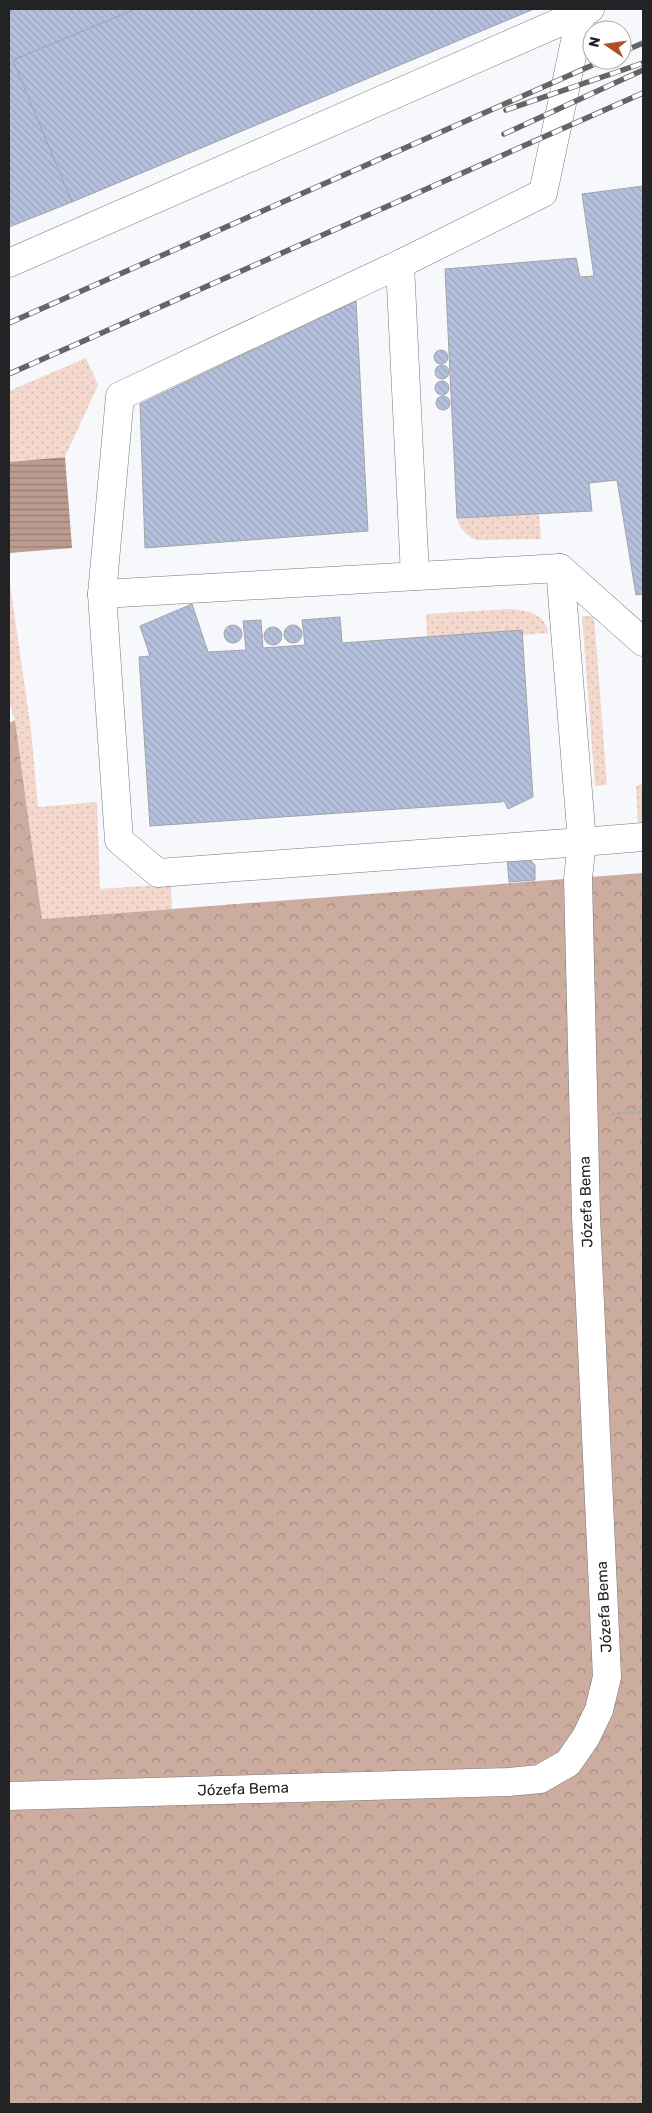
<svg xmlns="http://www.w3.org/2000/svg" width="652" height="2113" font-family="Rubik,sans-serif">
  <style>
    .grass { fill: url(#grass-dots) }
    .forest { fill: url(#forest-crowns) }
    .water { fill: url(#water-rules) }
    .building { fill: url(#building-back-hatch); stroke: #a3a4a7 }
    .lines { fill: none; stroke-linecap: round; stroke-linejoin: round }
    .minor-casing { stroke: #77787c; stroke-width: 29 }
    .path { stroke: #aaabae; stroke-width: 3; stroke-dasharray: 4 2.5; stroke-linecap: butt }
    .minor { stroke: #fff; stroke-width: 28 }
    .rail-casing { stroke: #646567; stroke-width: 5.5 }
    .rail { stroke: #fff; stroke-width: 4; stroke-dasharray: 11; stroke-linecap: butt }
    .labels { text-anchor: middle; dominant-baseline: central; stroke-width: 4; stroke-linejoin: round; paint-order: stroke }
    .street-label { font-size: 15px; fill: #222324; stroke: #fff }
  </style>
  <defs>
    <pattern id="grass-dots" width="8" height="8" patternUnits="userSpaceOnUse" patternTransform="scale(1.25)"><rect width="8" height="8" fill="#f4d8ce"/><path d="M2 2h.1M6 6h.1" fill="none" stroke="#d1b9b1" stroke-width="1.8" stroke-linecap="round"/></pattern>
    <pattern id="forest-crowns" width="20" height="18" patternUnits="userSpaceOnUse" patternTransform="scale(1.25)"><rect width="20" height="18" fill="#cdaca0"/><path d="M2 6a3 3 0 1 1 6 0M12 15a3 3 0 1 1 6 0" fill="none" stroke="#a68c82"/></pattern>
    <pattern id="water-rules" width="6" height="5" patternUnits="userSpaceOnUse" patternTransform="scale(1.25)"><rect width="6" height="5" fill="#bc9c90"/><path d="M0 2.5h6" fill="none" stroke="#987f75"/></pattern>
    <pattern id="building-back-hatch" width="6" height="6" patternUnits="userSpaceOnUse" patternTransform="scale(1.25)"><rect width="6" height="6" fill="#b5c0dd"/><path d="M-1 5l2 2M0 0l6 6M5-1l2 2" fill="none" stroke="#9ba5be"/></pattern>
  </defs>
  <rect width="100%" height="100%" fill="#f7f8fc"/>
  <g class="grass">
    <path d="M86 358 98 385 65 457 9 462V391Z"/>
    <path d="M539 514 541 539 477 540C466 536 460 529 457 518Z"/>
    <path d="M9 577 31 730 38 807 97 802 100 889 171 884 172 909 42 919 15 720 9 703Z"/>
    <path d="M510 609C527 610 546 614 548 633L522 635 521 630 427 637 426 614Z"/>
    <path d="M582 616H594L607 785 595 786Z"/>
    <path d="M640 784H643V826L638 823 636 787Z"/>
  </g>
  <path class="forest" d="M15 720 42 919 643 873V2104H9V723Z"/>
  <path class="water" d="M65 457 72 548 9 553V462Z"/>
  <g class="building">
    <path d="M9 9H136L13 60 72 202 9 227Z"/>
    <path d="M136 9H534L72 202 13 60Z"/>
    <path d="M643 186V594L636 595 617 480 589 483 592 511 457 518 445 269 576 258 580 277 594 276 582 194Z"/>
    <path d="M356 301 368 531 145 548 140 404Z"/>
    <circle cx="441" cy="357" r="7"/>
    <circle cx="442" cy="372" r="7"/>
    <circle cx="442" cy="388" r="7"/>
    <circle cx="443" cy="403" r="7"/>
    <path d="M192 604 208 652 246 650 243 621 261 620 263 648 305 645 302 620 340 617 342 643 522 630 533 797 508 809 504 801 501 802 150 826 139 657 150 656 140 626Z"/>
    <circle cx="233" cy="634" r="9"/>
    <circle cx="293" cy="634" r="9"/>
    <circle cx="273" cy="636" r="9"/>
    <path d="M526 856 535 865V880L509 882 507 857Z"/>
  </g>
  <g class="lines">
    <g class="minor-casing">
      <g id="minor">
        <path d="M9 263 590 9"/>
        <path d="M400 264 543 193 581 13"/>
        <path d="M560 568 582 842 643 837"/>
        <path d="M102 594 120 396 400 264 415 576"/>
        <path d="M9 1796 508 1782 540 1779 568 1763 586 1737 599 1710 607 1677 586 1216 578 878 582 842 158 873 119 840 102 594 560 568 643 642"/>
      </g>
    </g>
    <path class="path" d="M611 1114 643 1112"/>
    <use href="#minor" class="minor"/>
    <g class="rail-casing">
      <g id="rail">
        <path d="M622 52 643 43"/>
        <path d="M506 110 643 63"/>
        <path d="M504 134 643 70"/>
        <path d="M9 323 604 60"/>
        <path d="M9 374 643 93"/>
      </g>
    </g>
    <use href="#rail" class="rail"/>
  </g>
  <g class="labels">
    <g class="street-label">
      <text transform="translate(586 1202) rotate(-92)">Józefa Bema</text>
      <text transform="translate(604 1607) rotate(-93)">Józefa Bema</text>
      <text transform="translate(243 1789) rotate(-2)">Józefa Bema</text>
    </g>
  </g>
  <rect width="652" height="2113" fill="none" stroke="#222324" stroke-width="20"/>
  <g transform="translate(607 45) rotate(283)"><circle r="24" fill="#ffffff" stroke="#a7a7a7"/>
  <path d="M0-4L9 19L0 12L-9 19Z" fill="#b34d23"/>
  <text y="-8" font-size="14" font-weight="bold" text-anchor="middle" fill="#222324">N</text>
  </g>
</svg>
